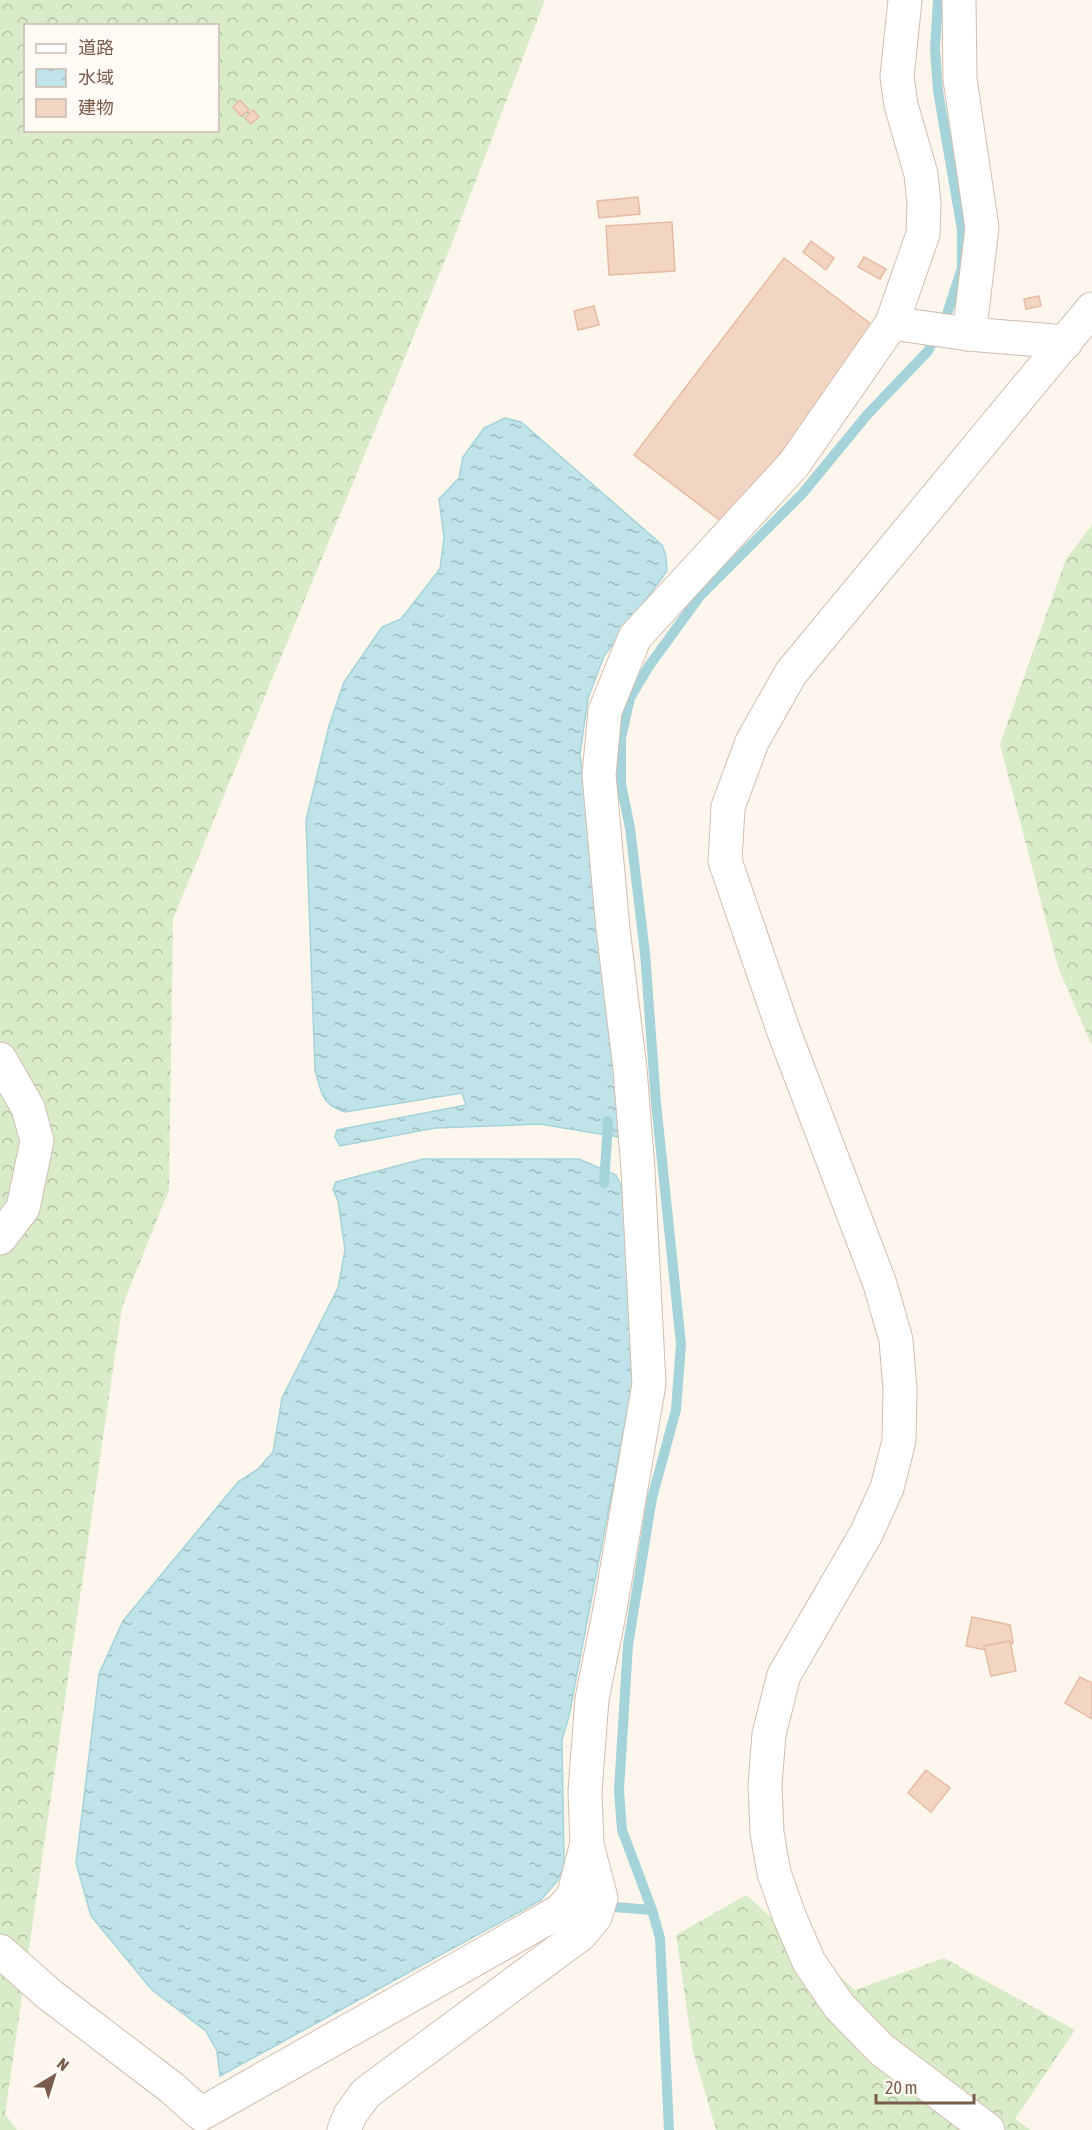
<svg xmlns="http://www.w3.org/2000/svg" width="1092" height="2130" font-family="'Asap Condensed','Noto Sans JP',sans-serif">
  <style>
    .forest { fill: url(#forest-crowns); fill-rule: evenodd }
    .water { fill: url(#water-ripples); stroke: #a5d3da; stroke-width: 1.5 }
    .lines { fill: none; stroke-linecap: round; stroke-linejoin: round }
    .stream { stroke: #a5d3da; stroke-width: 10 }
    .building { fill: #f3d5c3; stroke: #e6bba3; stroke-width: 1.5 }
    .minor-casing { stroke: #d1beb0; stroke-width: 35 }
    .minor { stroke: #fff; stroke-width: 33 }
  </style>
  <defs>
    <pattern id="forest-crowns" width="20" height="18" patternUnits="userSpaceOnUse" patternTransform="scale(1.5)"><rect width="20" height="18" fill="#d8ecc9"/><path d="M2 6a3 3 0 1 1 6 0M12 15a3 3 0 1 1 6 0" fill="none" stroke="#b4c2a5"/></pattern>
    <pattern id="water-ripples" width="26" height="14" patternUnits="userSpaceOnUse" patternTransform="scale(1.5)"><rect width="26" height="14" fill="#bfe3e8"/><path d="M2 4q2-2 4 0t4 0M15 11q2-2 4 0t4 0" fill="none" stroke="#a0bbbe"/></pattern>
  </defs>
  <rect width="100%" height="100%" fill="#fdf6ec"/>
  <g class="forest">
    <path d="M0 0H545L450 248 173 919 169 1190 122 1307 5 2114 17 2130H0ZM26 26H218V130H26Z"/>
    <path d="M1092 525V1046L1058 967 1000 744 1066 559Z"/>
    <path d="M746 1895 855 1990 944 1958 1075 2030 1015 2119 1031 2130H716L693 2051 676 1935Z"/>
  </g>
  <g class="water">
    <path d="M505 418 521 422 662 545 666 556 667 571 604 656 588 698 580 754 605 945 617 1058 616 1109 625 1133 618 1137 540 1124 435 1128 340 1146 335 1137 337 1130 466 1105 462 1093 345 1112C321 1105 321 1091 315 1070L306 820 329 726 344 682 382 627 401 619 440 569 444 537 439 499 459 478 463 457 484 428Z"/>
    <path d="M423 1159H579L616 1175 622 1188 636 1298 635 1372 569 1716 562 1740 564 1867 557 1881 541 1900 220 2076 217 2051 206 2031 152 1990 91 1916 76 1863 99 1674 123 1621 238 1482 258 1469 273 1452 282 1398 338 1288 345 1250 338 1201 333 1189 336 1182Z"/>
  </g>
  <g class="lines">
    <g class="stream">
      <path d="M604 1183 608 1124 607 1121"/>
      <path d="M614 1907 652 1910"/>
      <path d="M669 2130 660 1938 652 1910 622 1830 619 1790 628 1645 652 1498 676 1410 681 1344 656 1103 645 953 630 828 621 784V738L630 698 649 666 700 596 802 494 867 415 928 351 946 317 962 268V230L938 91 935 49 938 0"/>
    </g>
  </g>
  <g class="building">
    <path d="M240 100 249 110 241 116 233 107Z"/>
    <path d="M253 110 259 117 251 124 245 118Z"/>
    <path d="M638 197 640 214 599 218 597 201Z"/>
    <path d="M672 222 675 271 609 275 606 226Z"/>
    <path d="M811 241 834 258 826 270 803 252Z"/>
    <path d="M864 257 886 269 880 279 858 267Z"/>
    <path d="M784 258 876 328 726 525 634 455Z"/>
    <path d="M1039 296 1041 306 1026 309 1024 299Z"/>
    <path d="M594 306 599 325 578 330 574 311Z"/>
    <path d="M972 1617 1010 1625 1013 1643 1011 1644 1010 1641 984 1646 986 1650 966 1646Z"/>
    <path d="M1010 1641 1016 1671 991 1676 984 1646Z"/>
    <path d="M1080 1677 1092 1683V1719L1065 1703Z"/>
    <path d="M926 1770 950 1788 931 1812 908 1793Z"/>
  </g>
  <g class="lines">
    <g class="minor-casing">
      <g id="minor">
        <path d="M959 0 960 79 982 228 972 311 968 334"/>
        <path d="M892 323 968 334 1066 342"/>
        <path d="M0 1059 28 1108 37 1141 23 1208 0 1238"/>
        <path d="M0 1951 50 1995 172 2088 201 2114 560 1911 573 1897 586 1847"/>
        <path d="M344 2130 350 2115 366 2093 581 1934 595 1917 601 1898 587 1845 585 1791 592 1699 610 1609 649 1384 638 1170 630 1069 613 929 599 775 605 711 635 637 794 464 892 323 923 234 924 204 921 174 901 105 897 77 905 0"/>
        <path d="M988 2130 882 2050 839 2006 809 1962 790 1918 774 1873 767 1833 765 1784 769 1734 784 1675 866 1534 887 1488 899 1441 900 1390 896 1340 880 1284 784 1032 725 861 728 807 752 742 791 673 1092 309"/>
      </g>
    </g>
    <use href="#minor" class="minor"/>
  </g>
  <rect x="24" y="24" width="195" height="108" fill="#fffaf3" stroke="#cabbb1" stroke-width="1.5"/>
  <rect x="36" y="44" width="30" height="9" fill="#ffffff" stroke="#cabbb1" stroke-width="1.5"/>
  <text x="78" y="54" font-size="18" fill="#7a5c4d">道路</text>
  <rect x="36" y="69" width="30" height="18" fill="url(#water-ripples)" stroke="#cabbb1" stroke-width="1.5"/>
  <text x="78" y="84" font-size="18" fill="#7a5c4d">水域</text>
  <rect x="36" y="99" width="30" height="18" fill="#f3d5c3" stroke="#cabbb1" stroke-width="1.5"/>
  <text x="78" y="114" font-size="18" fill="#7a5c4d">建物</text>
  <g transform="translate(54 2076) rotate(38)" stroke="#fffaf3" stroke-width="4.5" paint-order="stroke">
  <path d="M0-4.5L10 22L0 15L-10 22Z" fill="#7a5c4d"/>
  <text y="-9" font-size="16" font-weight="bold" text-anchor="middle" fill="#7a5c4d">N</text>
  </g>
  <path d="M876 2094v9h98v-9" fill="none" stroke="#7a5c4d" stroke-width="3"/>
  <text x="885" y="2094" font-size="18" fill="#7a5c4d" stroke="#fffaf3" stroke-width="4.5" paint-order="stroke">20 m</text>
</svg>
